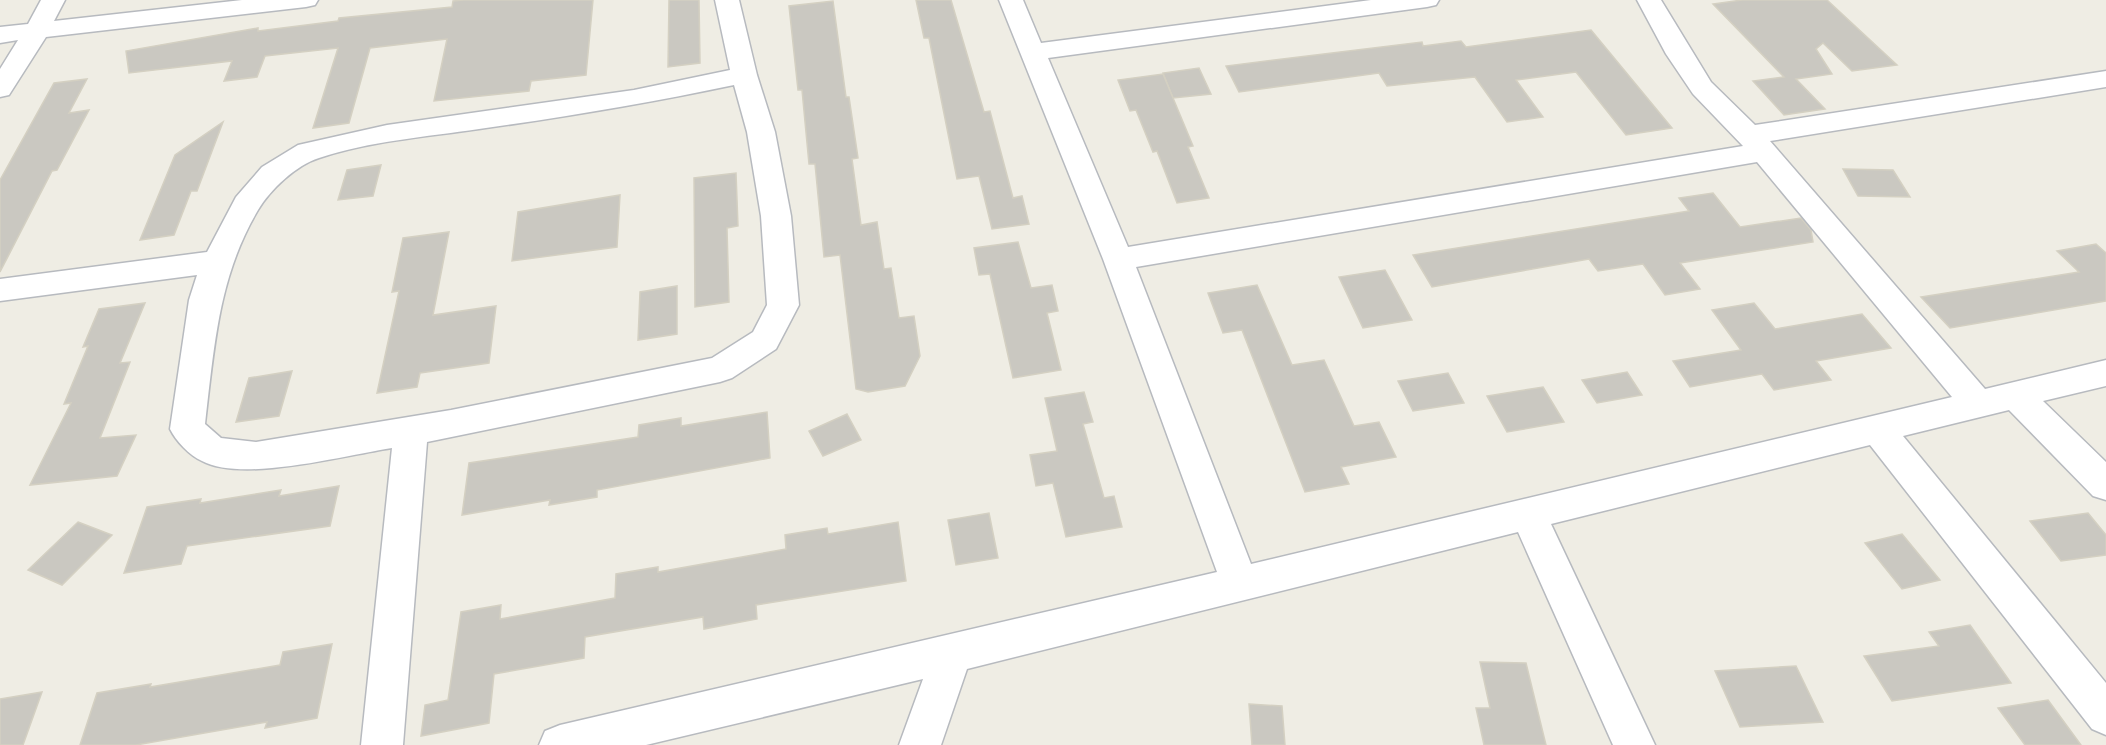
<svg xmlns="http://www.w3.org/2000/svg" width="2106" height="745" font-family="'Alegreya Sans',sans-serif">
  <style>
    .building { fill: #cac8c1; stroke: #d4d0c2; stroke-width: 1.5 }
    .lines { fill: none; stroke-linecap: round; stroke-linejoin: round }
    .minor-casing { stroke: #b7babf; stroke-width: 3 }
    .minor { fill: #fff; fill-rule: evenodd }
  </style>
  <rect width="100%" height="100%" fill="#efede4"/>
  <g class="building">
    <path d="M463 0H593L586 75 531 81 529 91 434 101 447 39 370 48 349 123 313 128 338 48 265 56 257 77 224 81 232 61 129 73 126 51 258 28V31L338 21 339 18 452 7 453 1Z"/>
    <path d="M669 0H699L700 63 668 67Z"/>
    <path d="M916 0H951L984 112 990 111 1013 198 1022 196 1029 224 992 229 979 176 957 179 929 38H924Z"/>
    <path d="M1742 0H1827L1897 65 1852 71 1823 43 1816 49 1832 74 1796 79 1825 109 1784 115 1753 81 1784 77 1713 4Z"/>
    <path d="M833 1 846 97H849L858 158 852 159 861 225 877 222 884 269 891 268 899 318 914 316 920 356 905 386 868 392 856 389 840 255 824 257 815 164H809L802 90H798L789 6Z"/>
    <path d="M1591 30 1672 128 1626 135 1576 72 1516 80 1543 117 1507 122 1475 77 1387 86 1379 73 1239 92 1226 66 1422 42 1423 46 1461 41 1466 47Z"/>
    <path d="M1199 68 1211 94 1173 98 1163 73Z"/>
    <path d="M1163 74 1193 146 1188 147 1209 198 1177 203 1157 151 1153 152 1136 110 1130 111 1118 80Z"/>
    <path d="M87 79 69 113 89 110 57 170 52 171 0 272V180L54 83Z"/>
    <path d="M223 122 197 191H191L174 235 140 240 175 155Z"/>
    <path d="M381 165 373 196 338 200 347 170Z"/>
    <path d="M1843 169 1893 170 1910 197 1858 196Z"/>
    <path d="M736 173 738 226 727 228 729 302 695 307 694 178Z"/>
    <path d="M1713 193 1740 227 1801 218 1811 230 1813 242 1680 263 1700 289 1665 295 1643 264 1598 271 1589 259 1432 287 1413 255 1689 211 1679 198Z"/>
    <path d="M620 195 617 247 512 261 518 212Z"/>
    <path d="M449 232 433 315 496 306 489 363 420 373 417 387 377 393 399 291 392 292 403 238Z"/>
    <path d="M1018 242 1031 288 1052 285 1058 311 1047 313 1061 370 1013 378 990 274 979 275 974 248Z"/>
    <path d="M2096 244 2106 253V301L1950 328 1921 297 2079 272 2057 251Z"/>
    <path d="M1385 270 1412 320 1363 328 1339 277Z"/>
    <path d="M1257 285 1292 365 1324 360 1354 426 1379 422 1396 457 1341 467 1349 484 1305 492 1242 330 1223 333 1208 293Z"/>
    <path d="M677 286V334L638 340 640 292Z"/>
    <path d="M145 303 120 363 130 362 100 438 136 435 117 476 30 485 71 403 64 404 88 346 83 347 99 309Z"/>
    <path d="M1754 303 1775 329 1862 314 1891 348 1816 361 1831 380 1774 390 1762 374 1690 387 1673 361 1741 350 1712 310Z"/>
    <path d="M292 371 279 416 236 422 249 378Z"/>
    <path d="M1627 372 1642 395 1597 403 1582 380Z"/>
    <path d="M1448 373 1464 403 1413 411 1398 381Z"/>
    <path d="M1543 387 1564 422 1507 432 1487 396Z"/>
    <path d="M1084 392 1093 422 1083 424 1104 498 1114 496 1122 527 1066 537 1053 483 1036 486 1030 455 1057 451 1045 398Z"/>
    <path d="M767 412 770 458 597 490V497L549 505 550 500 462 515 469 463 638 437 639 425 681 418V426Z"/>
    <path d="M847 414 861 440 823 456 809 431Z"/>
    <path d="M339 486 330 526 187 546 181 564 124 573 147 507 201 499 200 503 281 490 279 496Z"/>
    <path d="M989 513 998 558 956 565 948 520Z"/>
    <path d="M2088 513 2106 535V555L2061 561 2030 521Z"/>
    <path d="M78 522 112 535 62 585 28 570Z"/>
    <path d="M898 522 906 581 756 605 757 619 704 629 703 617 585 637 584 658 494 674 489 723 421 736 425 705 448 700 461 612 501 605 500 619 615 598 616 574 658 567V572L786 549 785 535 827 528 828 534Z"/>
    <path d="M1902 534 1940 580 1902 589 1865 543Z"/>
    <path d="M1970 625 2011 683 1892 701 1864 656 1939 646 1929 632Z"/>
    <path d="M332 644 317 718 265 728 267 722 136 745H80L97 693 151 684 150 687 280 665 283 652Z"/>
    <path d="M1480 662 1526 663 1546 745H1484L1476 708H1490Z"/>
    <path d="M1796 666 1823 722 1740 727 1715 671Z"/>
    <path d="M42 692 23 745H0V699Z"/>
    <path d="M2048 700 2081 745H2025L1998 708Z"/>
    <path d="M1249 704 1282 706 1285 745H1252Z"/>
  </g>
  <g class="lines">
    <g class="minor-casing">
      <g id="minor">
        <path d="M41 0H65L54 21 242 0H318L315 5 306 7 46 37 9 95 0 97V69L18 40 0 43V27L28 24Z"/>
        <path d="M715 0H739L757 75 775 132 791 216 799 305 776 349 732 378 720 382 427 442 403 745H361L392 448C346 455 243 483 202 461 189 455 176 441 170 429L189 300 197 275 0 301V279L207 252 236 197 262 167 298 145 387 125 634 90 730 70ZM734 85 747 132 761 216 767 305 753 332 712 358 451 410 256 442 221 438 205 424C214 349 218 277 258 210 270 190 296 165 319 158 370 141 426 137 479 129 565 117 649 103 734 85Z"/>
        <path d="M999 0H1023L1041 43 1371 0H1439L1436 5 1427 7 1048 58 1128 247 1743 146 1693 94 1666 54 1637 0H1661L1711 82 1755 125 2106 71V87L1770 141 1985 389 2106 360V386L2043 401 2106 462V500L2093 496 2009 410 1903 436 2106 683V735L2092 729 1870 445 1551 524 1655 745H1613L1518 532 967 669 941 745H899L923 679 646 745H539L545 731 560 725 1217 572 1103 259ZM1757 162 1952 397 1251 564 1136 267Z"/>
      </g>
    </g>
    <use href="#minor" class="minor"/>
  </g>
</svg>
